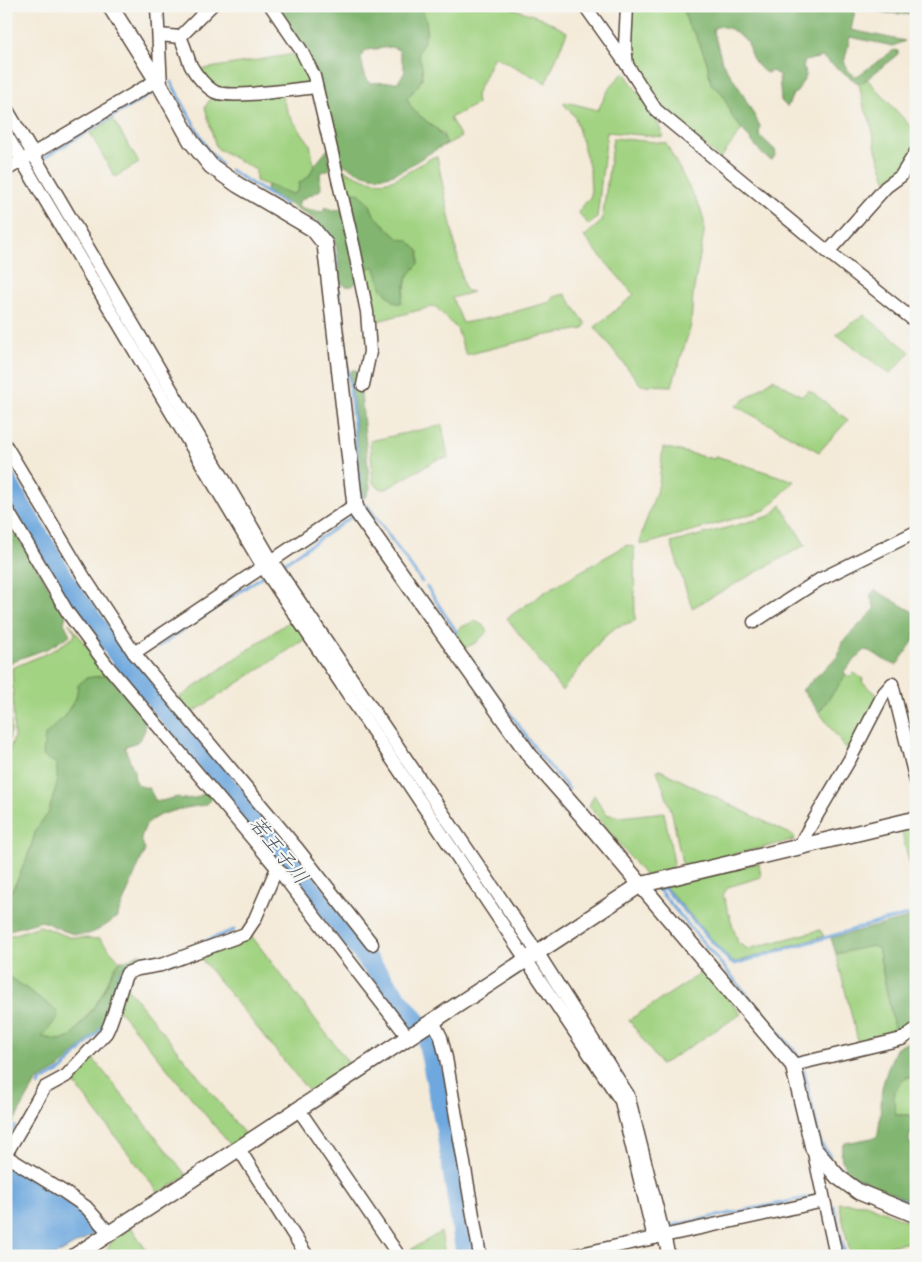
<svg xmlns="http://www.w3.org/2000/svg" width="922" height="1262" font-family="Itim,'Klee One',sans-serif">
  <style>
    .green { fill: #a2d382; stroke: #6e7e50 }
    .forest { fill: #81b570; stroke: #5e7047; fill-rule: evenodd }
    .water { fill: #6ea8de; stroke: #54697e }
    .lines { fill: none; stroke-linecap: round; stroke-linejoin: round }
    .stream { stroke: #6ea8de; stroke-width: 3 }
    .river { stroke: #6ea8de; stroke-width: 20 }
    .minor-casing { stroke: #57473a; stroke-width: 15 }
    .tertiary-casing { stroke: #57473a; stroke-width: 18 }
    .minor { stroke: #fff; stroke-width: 12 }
    .tertiary { stroke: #fff; stroke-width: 15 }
    .labels { text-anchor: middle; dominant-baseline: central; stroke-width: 4.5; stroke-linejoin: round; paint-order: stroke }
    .water-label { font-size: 20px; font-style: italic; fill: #4d5661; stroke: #f6f6f2 }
  </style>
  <rect width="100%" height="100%" fill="#f6f6f2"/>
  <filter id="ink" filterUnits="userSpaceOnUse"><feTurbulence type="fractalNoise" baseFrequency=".02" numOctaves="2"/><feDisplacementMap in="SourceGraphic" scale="10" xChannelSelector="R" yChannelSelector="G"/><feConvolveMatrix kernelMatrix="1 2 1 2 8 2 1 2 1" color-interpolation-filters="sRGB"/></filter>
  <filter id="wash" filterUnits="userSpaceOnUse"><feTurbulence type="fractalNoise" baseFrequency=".0096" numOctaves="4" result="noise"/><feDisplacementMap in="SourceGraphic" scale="20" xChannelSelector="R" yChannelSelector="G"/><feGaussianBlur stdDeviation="1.12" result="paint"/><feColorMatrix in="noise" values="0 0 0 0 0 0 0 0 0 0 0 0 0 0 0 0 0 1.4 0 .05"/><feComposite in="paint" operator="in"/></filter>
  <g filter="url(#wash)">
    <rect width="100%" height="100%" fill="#f4ead8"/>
    <g class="green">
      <path d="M420 6H506L542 18 567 32 546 83 494 56 476 95 477 104 450 118 461 137 447 144 443 134 410 108 407 98C424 80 426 77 418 53 427 36 431 25 420 6Z"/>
      <path d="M632 6H682L689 27 696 35 707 62 711 84 723 93 733 118 743 128 720 159 665 111 654 98 630 53Z"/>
      <path d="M300 53 313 83 221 91 198 70Z"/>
      <path d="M624 72 656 120 664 137 607 132 597 218 589 225 578 212 591 196 590 170 575 117 563 103 566 102 598 110 610 87Z"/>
      <path d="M867 79 916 132C916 156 903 167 887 182L876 150 871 122 864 108 859 84Z"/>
      <path d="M280 92 289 115 310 144 314 166 309 176 299 183 298 191 292 194 256 181V170L218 149 215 144 205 107 214 93Z"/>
      <path d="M113 119 139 163 115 177 90 133Z"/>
      <path d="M613 138 666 143 701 210 704 221V233L693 294 691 325 672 386 641 385 595 327 634 295 584 237 602 221Z"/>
      <path d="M433 157H437L464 288 467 291 473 292 452 298 463 323 495 317 550 302 553 297 565 294 586 324 583 329 542 336 466 355 457 329 435 306 370 323 362 271 374 266 382 289 395 303 403 297 407 277 419 263 399 239 374 215 370 205 343 193 337 166C357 177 378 188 399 177 411 171 421 163 433 157Z"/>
      <path d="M864 315 910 352 890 374 836 334Z"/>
      <path d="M773 379 802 396 809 390 848 420 819 452 736 406Z"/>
      <path d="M442 425 448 458 438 459 386 489C380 489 376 487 373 482L370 441Z"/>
      <path d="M663 447 714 459 716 456 794 481 773 503 765 510 646 544H640L641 536 659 484Z"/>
      <path d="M781 505 805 545 692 608 671 543 770 516Z"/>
      <path d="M627 545 634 547 635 621 616 627 601 640 562 691 507 618 548 590Z"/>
      <path d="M294 618 307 638 189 715 177 699Z"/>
      <path d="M475 621 484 626 488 631 477 642 465 648 457 637 459 628Z"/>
      <path d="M69 623 108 675 86 678 79 685 76 698 63 718 45 735C49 744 55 754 57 764 60 779 56 799 49 813 45 819 38 824 36 831 28 855 21 878 6 898V761L14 737 12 668 50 652 74 637 75 633Z"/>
      <path d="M8 670 11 731 6 750V671Z"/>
      <path d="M854 673 863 679 862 682 879 696 850 754 819 712 846 675 850 677Z"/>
      <path d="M657 770H660L794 836V840L686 866 682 863 672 813Z"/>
      <path d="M594 795 606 814 620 817 664 812 674 863 671 869 645 876 589 806Z"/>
      <path d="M914 826 916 831V889L901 829Z"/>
      <path d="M759 863 761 877 728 887 723 895 738 943 748 949 820 930 824 936 736 962H732L664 885Z"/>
      <path d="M40 926 69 937 100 939 120 961 113 970 101 997 70 1038 58 1040 42 1037 58 1017 56 1010 6 974V934L13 935Z"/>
      <path d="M250 934 351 1066 311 1094 199 956Z"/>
      <path d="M870 946 878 948 895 1033 903 1035 859 1045 836 954Z"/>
      <path d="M705 971 741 1014 661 1065 629 1020Z"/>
      <path d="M125 985 247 1137 232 1147 118 1009Z"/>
      <path d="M91 1056 187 1176 159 1193 71 1079Z"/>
      <path d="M916 1076V1118L909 1115H896C895 1109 892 1101 893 1095 895 1083 905 1077 916 1076Z"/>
      <path d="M839 1203 866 1204 916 1225V1241L850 1253Z"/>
      <path d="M131 1227 150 1256H103L113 1239Z"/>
      <path d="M441 1232 445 1256H404L403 1254Z"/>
    </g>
    <g class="forest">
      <path d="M283 6H420C431 25 427 36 418 53 426 77 424 80 407 98 413 119 439 123 447 144 401 165 392 195 340 162L320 82 283 16ZM392 47 399 50 405 72 398 82 369 83 364 73 361 57 366 50Z"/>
      <path d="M682 6H856L851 30 905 41 893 46 850 37 844 63 849 71 856 77 894 50 898 51V54L867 79 859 84 822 57 805 61 803 67 806 75 797 92 793 94 788 106H786L781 101 779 75 772 71 766 73C754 63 750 57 748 42L731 29 719 26 713 29 722 62 741 91 760 126 759 135 775 150 776 154 772 160 763 155 733 118 722 93 711 84 707 62 696 35 689 27Z"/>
      <path d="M865 6 916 8V15L886 13Z"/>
      <path d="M328 149 330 169 320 173 321 189 319 191 300 200 298 205 302 208 322 212 326 207 332 210 342 209 358 281C352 288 346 288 340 282 339 267 339 249 332 235 326 223 281 200 267 191L266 189 268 185 292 194 298 191 299 183 309 176 314 166Z"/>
      <path d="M352 191 360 194 370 205 374 215 399 239 408 240 419 251V263L407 277 401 303H395L382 289 374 266 362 271 343 193Z"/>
      <path d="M352 370H356L361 378V394L370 488 366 497H363L362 493 350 373Z"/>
      <path d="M6 518 66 615 64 623 70 635 49 648 21 658 6 665Z"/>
      <path d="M875 590 915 613 916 637 897 665C885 664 877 652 865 650L844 671 846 675 819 712 802 690 838 656 842 642 875 609 870 595Z"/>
      <path d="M108 675 144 716 145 730 141 738 137 742 126 746 125 748 134 771 135 781 140 786 149 788 155 800 161 801 178 797 182 799 195 798 207 792 212 798 205 805C190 807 157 812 147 824 144 828 142 834 141 839L145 850 117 917C84 943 78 937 42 921L6 931V898L15 886 32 845 36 829 48 814 57 783V764L43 756 45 735 63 718 76 698 78 685 86 678Z"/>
      <path d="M916 916V1022L909 1031 903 1035 895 1033 878 948 872 946 836 954 831 938Z"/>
      <path d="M140 953 145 960 130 963 121 969 116 980 103 1024 98 1031 60 1068 37 1081 6 1135V974L56 1010 58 1017 42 1037 58 1040 70 1038C80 1025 93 1011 101 996 108 984 111 972 120 961H126Z"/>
      <path d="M916 1036V1076L906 1077C892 1091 893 1096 896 1115H909L916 1118V1133L910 1134 909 1141C921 1156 916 1185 916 1204L848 1173C842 1163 838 1153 845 1143L877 1137C881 1121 880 1105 882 1089 885 1074 891 1060 897 1047L911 1041Z"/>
    </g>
    <path class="water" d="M6 1163 76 1207 101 1230 54 1256H6Z"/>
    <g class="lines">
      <g class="stream">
        <path d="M171 82 208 150 221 164"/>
        <path d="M6 121 25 153"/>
        <path d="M45 157 154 92"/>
        <path d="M31 163 56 205"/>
        <path d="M230 170 286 205"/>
        <path d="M317 224 330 235 335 257 362 498"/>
        <path d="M367 505 422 582"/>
        <path d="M13 508 24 509"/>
        <path d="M281 565 353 516"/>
        <path d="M427 587 456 631V638L540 755 569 789"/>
        <path d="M157 648 264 575"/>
        <path d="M128 667 134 664"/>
        <path d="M281 861 286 857"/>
        <path d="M658 889 664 888 731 963 735 964 876 923 916 913"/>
        <path d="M658 889 798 1055"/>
        <path d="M157 960 234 930"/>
        <path d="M125 968 131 963 147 961"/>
        <path d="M804 1070 821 1144 830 1156"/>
        <path d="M39 1086 40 1082 62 1070 99 1031 104 1024 117 980 121 972"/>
        <path d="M7 1142V1139L15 1126"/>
        <path d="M839 1167C860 1185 890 1195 916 1206"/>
        <path d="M834 1206 845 1256"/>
        <path d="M673 1225 815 1196"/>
      </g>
      <path class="river" d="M6 480 73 593 119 656 286 857 426 1034 446 1131 466 1256"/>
    </g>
  </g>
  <g filter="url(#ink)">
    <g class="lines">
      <g class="minor-casing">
        <g id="minor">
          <path d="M157 6 161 87"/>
          <path d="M271 6 301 50 314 76 354 248 367 312 370 352 363 385"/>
          <path d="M585 6 627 65 656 110 828 252 916 322"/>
          <path d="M159 35 180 37 211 6"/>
          <path d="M180 37C185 46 187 57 191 66 196 75 206 87 215 92 229 99 297 89 316 87"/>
          <path d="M627 65 625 46 627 6"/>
          <path d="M6 108 272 561 537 952 628 1095 669 1256"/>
          <path d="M6 134 263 567 621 1101 654 1238"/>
          <path d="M6 170 157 80"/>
          <path d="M828 252 886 187 901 176 916 152"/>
          <path d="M6 446 84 577 134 653 296 847 372 944"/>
          <path d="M6 508 68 613 106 664 277 868 408 1037"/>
          <path d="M754 622 819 580 916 532"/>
          <path d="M134 653 355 505"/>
          <path d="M892 684 916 781"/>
          <path d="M800 846 804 837 850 759 884 693 892 684"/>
          <path d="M433 1021 441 1037 446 1058 480 1256"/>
          <path d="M793 1065 902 1039 916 1029"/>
          <path d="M299 1110 399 1256"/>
          <path d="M813 1148 836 1256"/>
          <path d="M239 1149 307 1256"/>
          <path d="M6 1154 44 1088 66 1076 106 1033C116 1014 118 992 127 973L138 969 161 965 245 934 255 919 277 868"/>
          <path d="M6 1156 64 1192 86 1207 110 1234"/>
          <path d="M571 1256 824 1201"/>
        </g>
      </g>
      <g class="tertiary-casing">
        <g id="tertiary">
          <path d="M110 6 161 87 191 141 211 166 238 185 313 229 325 244 355 505 358 513 530 756 580 813 793 1065 813 1148 838 1177 859 1192 916 1215"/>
          <path d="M75 1256 640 885 916 819"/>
        </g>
      </g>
      <use href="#minor" class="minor"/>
      <use href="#tertiary" class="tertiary"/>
    </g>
  </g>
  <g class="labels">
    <g class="water-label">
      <text transform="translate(279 850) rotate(51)">若王子川</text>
    </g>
  </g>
  <rect width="922" height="1262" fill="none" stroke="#f6f6f2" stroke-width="25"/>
</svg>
